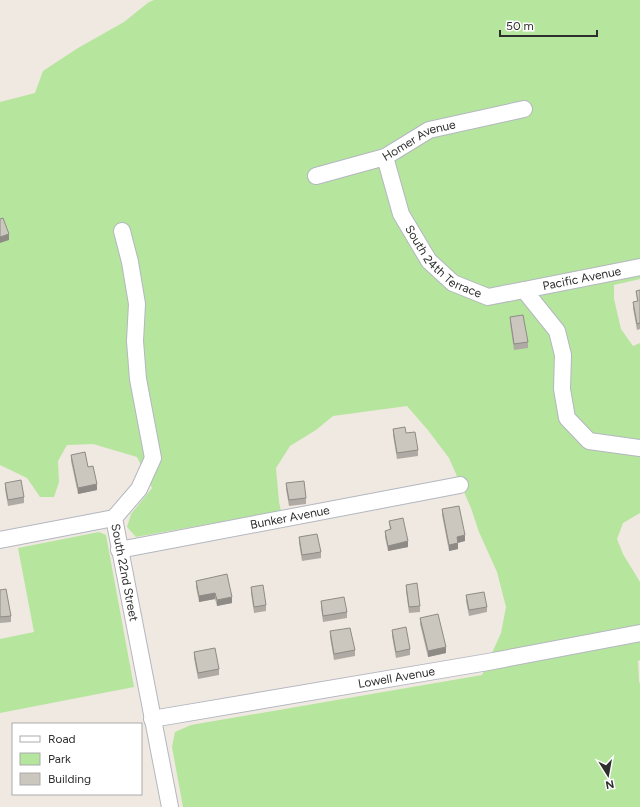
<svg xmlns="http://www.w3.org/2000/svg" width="640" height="807" font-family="Figtree,sans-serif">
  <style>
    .green { fill: #b6e59e }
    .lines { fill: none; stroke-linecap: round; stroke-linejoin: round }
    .minor-casing { stroke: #b4b7c1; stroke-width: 18 }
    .minor { stroke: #fff; stroke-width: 16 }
    .wall { fill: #afaba4 }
    .shaded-wall { fill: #8e8b86 }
    .building { fill: #cbc7bf; stroke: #8e8b86 }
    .labels { text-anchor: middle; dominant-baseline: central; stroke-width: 3; stroke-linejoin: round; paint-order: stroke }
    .street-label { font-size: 12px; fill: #2e2e2e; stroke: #fff }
  </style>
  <rect width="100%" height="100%" fill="#efe9e1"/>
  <g class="green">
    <path d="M154 0H640V279L614 285V299L621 329 633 346 640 343V513L623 523 617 539 623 554 640 582V660L638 661 639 681 640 684V807H183L172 747 175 732 191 725 482 675 501 633 506 607 497 572 479 532 471 508 449 458 427 429 407 406 333 416 316 430 290 446 276 468 279 502 281 511 136 537 127 527 131 514 152 488 137 457 93 444 67 445 58 461 59 482 54 497H40L27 478 0 465V102L35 93 43 71 78 48 124 22 149 2Z"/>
    <path d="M99 532 106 535 134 687 0 713V639L34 632 18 548Z"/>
  </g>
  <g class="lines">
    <g class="minor-casing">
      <g id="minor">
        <path id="s1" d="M385 157 401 214 429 261 453 283 488 297 524 290 557 331 563 355 562 389 567 418 589 441 640 448"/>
        <path id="s2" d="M316 176 385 157 429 130 524 109"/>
        <path id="s3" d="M122 231 130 262 137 304 135 341 138 379 153 458 139 489 114 518 170 807"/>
        <path id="s4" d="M524 290 640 267"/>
        <path d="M0 540 114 518"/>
        <path id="s5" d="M119 550 460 485"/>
        <path id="s6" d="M152 719 488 662 640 633"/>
      </g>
    </g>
    <use href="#minor" class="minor"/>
  </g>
  <g class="wall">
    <path d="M640 290V329L637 330 633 308V302L637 301 636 291Z"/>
    <path d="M510 317 528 342V348L514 350 510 323Z"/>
    <path d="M393 429 406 433 418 450V456L397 459 393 435Z"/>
    <path d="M71 455 88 467 97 490 78 494 71 461Z"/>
    <path d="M5 483 24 497V503L8 506 5 489Z"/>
    <path d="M286 483 306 498V504L289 506 286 489Z"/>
    <path d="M442 509 465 541 458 543V549L449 551 442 515Z"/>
    <path d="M389 521 408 547 388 551 385 537V531L390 530Z"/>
    <path d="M299 537 321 552V558L302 561 299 543Z"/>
    <path d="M196 581 232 603 217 606 215 599 199 602 196 587Z"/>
    <path d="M406 585 420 606V612L409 613 406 591Z"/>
    <path d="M251 587 266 605V611L254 613 251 593Z"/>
    <path d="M0 590 11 616V622L0 623Z"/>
    <path d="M466 595 487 607V612L469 616 466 601Z"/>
    <path d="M321 601 347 612V618L323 622 321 607Z"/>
    <path d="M420 618 446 653 428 657 420 624Z"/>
    <path d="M392 630 410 649V655L396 658 392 636Z"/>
    <path d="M330 631 355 650V656L334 660 330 637Z"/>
    <path d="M194 652 219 669V675L198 679 194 658Z"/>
  </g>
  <g class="shaded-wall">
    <path d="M9 234V240L0 243V237Z"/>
    <path d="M97 484V490L78 494V488Z"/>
    <path d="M465 535V541L457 543V537Z"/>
    <path d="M408 541V547L388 551V546Z"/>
    <path d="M458 543V549L449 551V545Z"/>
    <path d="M215 593V599L199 602V596Z"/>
    <path d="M232 597V603L217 606V600Z"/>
    <path d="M446 647V653L428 657V651Z"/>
  </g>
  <g class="building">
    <path d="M3 218 9 234 0 237V219Z"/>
    <path d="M640 290V323L637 324 633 302 638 301 636 291Z"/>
    <path d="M523 315 528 342 514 344 510 317Z"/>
    <path d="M405 427 406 433 415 432 418 450 397 453 393 429Z"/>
    <path d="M85 452 88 467 93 466 97 484 78 488 71 455Z"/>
    <path d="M21 480 24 497 8 500 5 483Z"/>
    <path d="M304 481 306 498 289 500 286 483Z"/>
    <path d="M459 506 465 535 457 537 458 543 449 545 442 509Z"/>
    <path d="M403 518 408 541 388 546 385 531 391 529 389 521Z"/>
    <path d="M317 534 321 552 302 555 299 537Z"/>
    <path d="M227 574 232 597 217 600 215 593 199 596 196 581Z"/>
    <path d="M417 583 420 606 409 607 406 585Z"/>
    <path d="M263 585 266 605 254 607 251 587Z"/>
    <path d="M6 589 11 616 0 617V590Z"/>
    <path d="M484 592 487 607 469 610 466 595Z"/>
    <path d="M344 597 347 612 323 616 321 601Z"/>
    <path d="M438 614 446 647 428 651 420 618Z"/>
    <path d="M406 627 410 649 396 652 392 630Z"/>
    <path d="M350 628 355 650 334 654 330 631Z"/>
    <path d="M215 648 219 669 198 673 194 652Z"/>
  </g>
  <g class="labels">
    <g class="street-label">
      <text stroke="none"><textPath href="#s2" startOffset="110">Homer Avenue</textPath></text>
      <text stroke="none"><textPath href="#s1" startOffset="125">South 24th Terrace</textPath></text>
      <text stroke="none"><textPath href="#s4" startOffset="59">Pacific Avenue</textPath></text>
      <text stroke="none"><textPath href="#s5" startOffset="174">Bunker Avenue</textPath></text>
      <text stroke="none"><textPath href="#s3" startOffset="358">South 22nd Street</textPath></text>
      <text stroke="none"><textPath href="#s6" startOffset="248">Lowell Avenue</textPath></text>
    </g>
  </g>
  <rect x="12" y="723" width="130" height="72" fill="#ffffff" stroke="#ababab"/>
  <rect x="20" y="736" width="20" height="6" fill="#ffffff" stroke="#ababab"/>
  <text x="48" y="743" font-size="12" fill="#2e2e2e">Road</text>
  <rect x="20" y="753" width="20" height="12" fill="#b6e59e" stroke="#ababab"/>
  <text x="48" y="763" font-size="12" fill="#2e2e2e">Park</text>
  <rect x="20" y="773" width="20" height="12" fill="#cbc7bf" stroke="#ababab"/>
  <text x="48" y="783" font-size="12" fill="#2e2e2e">Building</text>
  <g transform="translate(608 775) rotate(169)" stroke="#ffffff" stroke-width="3" paint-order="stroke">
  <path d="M0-3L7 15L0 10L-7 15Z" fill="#2e2e2e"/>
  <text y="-6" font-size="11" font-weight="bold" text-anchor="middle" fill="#2e2e2e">N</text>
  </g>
  <path d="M500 30v6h97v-6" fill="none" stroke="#2e2e2e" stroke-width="2"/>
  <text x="506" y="30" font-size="12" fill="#2e2e2e" stroke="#ffffff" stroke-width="3" paint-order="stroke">50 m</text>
</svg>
